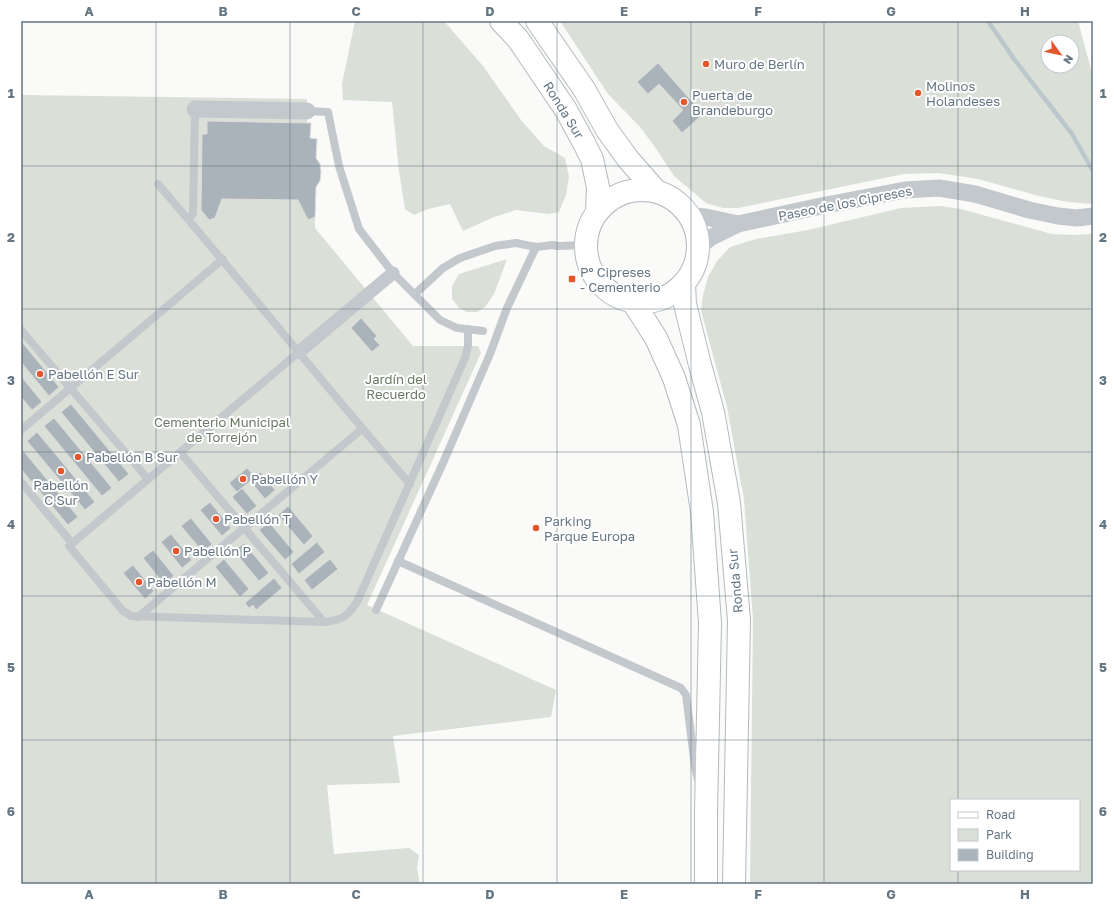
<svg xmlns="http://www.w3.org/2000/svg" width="1114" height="905" font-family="'Golos Text',sans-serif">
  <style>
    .green { fill: #dadfd7; fill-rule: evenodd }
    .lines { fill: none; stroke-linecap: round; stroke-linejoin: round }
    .stream { stroke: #bbc7cb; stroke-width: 4.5 }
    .building { fill: #aab3b9; stroke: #dcdcda }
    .secondary-casing { stroke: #b3babf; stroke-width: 24 }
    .service { stroke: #c3c8cc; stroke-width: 8 }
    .pedestrian { stroke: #c3c8cc; stroke-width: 13 }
    .minor { stroke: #c3c8cc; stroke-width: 17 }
    .secondary { stroke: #fff; stroke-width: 22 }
    .grid { fill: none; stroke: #657683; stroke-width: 1; stroke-opacity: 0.55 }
    .poi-dot { fill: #e4572e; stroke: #fff; stroke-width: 1.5 }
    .labels { text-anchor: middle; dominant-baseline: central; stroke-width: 4; stroke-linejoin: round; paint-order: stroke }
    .poi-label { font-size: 13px; fill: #657683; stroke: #fff; text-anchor: start }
    .street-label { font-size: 13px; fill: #657683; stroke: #fff }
    .park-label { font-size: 13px; fill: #687a64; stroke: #fff }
    .neatline { fill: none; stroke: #657683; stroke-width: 1.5 }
    .grid-label { font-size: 13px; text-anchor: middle; font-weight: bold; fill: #657683 }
  </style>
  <rect width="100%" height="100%" fill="#fafaf8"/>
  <g class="green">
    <path d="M355 21H444L483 66 521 120 544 146 565 158 569 177 566 195 559 212 549 214 516 210 494 217 463 231 450 204 428 209 414 215 405 209 399 171 392 102 343 100 342 84Z"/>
    <path d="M560 21H1078L1093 77V204L1068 202 1039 196 978 179 939 173 904 174 738 208H723L706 203 674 176 655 147 640 127 608 94ZM1048 42H1072V66H1048Z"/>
    <path d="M21 95 307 99V123L208 121 207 134 202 135 201 210 209 220 215 218 222 199 298 200 308 220 315 217V228L413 346H478L481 353 367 605 556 690 551 717 393 736 400 783 327 785 334 854 409 848 419 855 417 868 420 884H21Z"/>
    <path d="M940 206 961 209 1052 234 1073 235 1093 234V884H750L753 620 744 499 727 407 701 311 703 295 708 277 717 261 730 247 756 239 808 230 901 208ZM951 800H1079V870H951Z"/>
    <path d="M507 259 494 294 485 307 477 312H467L459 308 452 299V286L459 274Z"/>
  </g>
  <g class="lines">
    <path class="stream" d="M988 21 1014 59 1072 134 1093 171"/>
  </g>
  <g class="building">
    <path d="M658 63 703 114 682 133 672 121 683 110 659 84 648 94 637 82Z"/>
    <path d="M207 121 311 123 310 138 317 139 316 158 320 164 321 172 320 181 316 187 315 217 308 220 298 200 222 199 215 218 209 220 201 210 202 134H207Z"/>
    <path d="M361 318 377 336 374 339 380 345 372 352 351 328Z"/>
    <path d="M21 341 59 387 49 396 21 362Z"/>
    <path d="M21 376 42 402 32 410 21 397Z"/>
    <path d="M71 404 129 474 119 482 61 412Z"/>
    <path d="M54 418 112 488 102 496 44 426Z"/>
    <path d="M37 432 95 502 85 510 27 441Z"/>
    <path d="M21 448 78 517 68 525 21 469Z"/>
    <path d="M247 468 255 477 237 492 229 483Z"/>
    <path d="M260 472 275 490 265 499 250 481Z"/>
    <path d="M242 488 257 506 247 514 232 497Z"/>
    <path d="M210 502 231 528 222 536 200 510Z"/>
    <path d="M288 506 313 536 304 545 278 515Z"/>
    <path d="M191 518 212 544 203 552 181 526Z"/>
    <path d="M269 522 294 552 285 560 259 530Z"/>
    <path d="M171 534 192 560 182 568 161 542Z"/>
    <path d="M317 542 325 552 299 574 291 564Z"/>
    <path d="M244 543 269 573 259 581 234 551Z"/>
    <path d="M153 550 174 576 164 584 143 558Z"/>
    <path d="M224 559 249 589 240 597 215 567Z"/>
    <path d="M330 559 338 569 312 590 304 580Z"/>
    <path d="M133 565 154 591 145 599 123 573Z"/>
    <path d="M274 578 282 588 256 610 253 605 249 608 245 603Z"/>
  </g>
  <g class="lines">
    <g class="secondary-casing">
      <g id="secondary">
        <path d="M501 21 518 39 566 110 584 143 592 159 598 187 597 211"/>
        <path d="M537 21 584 89 607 130 628 159 656 191"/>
        <circle cx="642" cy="246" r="56"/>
        <path d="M684 284 685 304 700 365 713 412 729 503 739 620 734 884"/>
        <path d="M633 302 656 338 674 378 689 425 702 512 710 623 706 812V884"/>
      </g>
    </g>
    <g class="service">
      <path d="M307 111 328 112 339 166 359 229 393 273 440 320 457 328 483 331"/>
      <path d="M158 184C243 283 324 385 410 484"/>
      <path d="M188 219 193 214 195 109"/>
      <path d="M415 294 443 268 460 258 495 246 516 243 536 247 553 245 557 246 585 245"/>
      <path d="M21 330 148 479"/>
      <path d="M299 352 69 546 123 611 131 616 324 622C342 620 347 617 357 602L465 358 468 346V329"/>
      <path d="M21 430 223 259"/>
      <path d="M180 452 324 622"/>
      <path d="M21 482 72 543"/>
      <path d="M398 561 681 688 686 695 695 767 698 780"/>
      <path d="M376 610 443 463 490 354 507 308 536 247"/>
      <path d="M138 617 362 429"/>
    </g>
    <path class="pedestrian" d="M299 352 393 273"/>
    <g class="minor">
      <path d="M195 109 307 111"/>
      <path d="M690 216 706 217 738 224"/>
      <path d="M698 248 710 238 738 224 821 206 905 190 939 188 975 194 1029 210 1058 216 1077 218 1093 216"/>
    </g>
    <use href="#secondary" class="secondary"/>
  </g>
  <path class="grid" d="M156 21V884M290 21V884M423 21V884M557 21V884M691 21V884M824 21V884M958 21V800M21 166H1093M21 309H1093M21 452H1093M21 596H1093M21 740H1093M958 870V884"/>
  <g class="poi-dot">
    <circle cx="706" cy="64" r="4"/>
    <circle cx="918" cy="93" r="4"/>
    <circle cx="684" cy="102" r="4"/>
    <rect x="568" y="275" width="8" height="8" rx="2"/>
    <circle cx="40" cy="374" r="4"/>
    <circle cx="78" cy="457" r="4"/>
    <circle cx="61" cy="471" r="4"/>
    <circle cx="243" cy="479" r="4"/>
    <circle cx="216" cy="519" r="4"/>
    <circle cx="536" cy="528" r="4"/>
    <circle cx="176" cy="551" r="4"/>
    <circle cx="139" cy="582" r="4"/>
  </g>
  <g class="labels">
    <g class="poi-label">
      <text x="714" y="64">Muro de Berlín</text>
      <text x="926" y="86">Molinos<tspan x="926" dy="15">Holandeses</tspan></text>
      <text x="692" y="95">Puerta de<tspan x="692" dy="15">Brandeburgo</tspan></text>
      <text x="580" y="272">Pº Cipreses<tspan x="580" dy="15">- Cementerio</tspan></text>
      <text x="48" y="374">Pabellón E Sur</text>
      <text x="86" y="457">Pabellón B Sur</text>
      <text x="251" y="479">Pabellón Y</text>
      <text x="61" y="485" text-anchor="middle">Pabellón<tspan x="61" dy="15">C Sur</tspan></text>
      <text x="224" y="519">Pabellón T</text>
      <text x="544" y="521">Parking<tspan x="544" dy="15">Parque Europa</tspan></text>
      <text x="184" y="551">Pabellón P</text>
      <text x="147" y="582">Pabellón M</text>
    </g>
    <g class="street-label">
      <text transform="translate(564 110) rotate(58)">Ronda Sur</text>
      <text transform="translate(845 203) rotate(-11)">Paseo de los Cipreses</text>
      <text transform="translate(735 581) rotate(-95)">Ronda Sur</text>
    </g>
    <g class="park-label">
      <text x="396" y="379">Jardín del<tspan x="396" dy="15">Recuerdo</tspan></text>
      <text x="222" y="422">Cementerio Municipal<tspan x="222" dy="15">de Torrejón</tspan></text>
    </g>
  </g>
  <rect width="1114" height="905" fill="none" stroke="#ffffff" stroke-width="44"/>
  <rect x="950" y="799" width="130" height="72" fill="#ffffff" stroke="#c1c8cd"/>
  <rect x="958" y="812" width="20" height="6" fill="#ffffff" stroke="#c1c8cd"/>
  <text x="986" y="819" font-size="12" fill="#657683">Road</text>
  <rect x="958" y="829" width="20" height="12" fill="#dadfd7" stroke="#c1c8cd"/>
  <text x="986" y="839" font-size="12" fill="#657683">Park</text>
  <rect x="958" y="849" width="20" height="12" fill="#aab3b9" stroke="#c1c8cd"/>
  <text x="986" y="859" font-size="12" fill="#657683">Building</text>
  <g transform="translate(1060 54) rotate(123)"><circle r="19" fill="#ffffff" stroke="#c1c8cd"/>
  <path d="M0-3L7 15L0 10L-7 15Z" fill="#e4572e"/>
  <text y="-6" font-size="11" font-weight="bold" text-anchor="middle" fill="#657683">N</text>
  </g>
  <rect x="22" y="22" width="1070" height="861" class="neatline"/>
  <g class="grid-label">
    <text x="89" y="16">A</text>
    <text x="223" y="16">B</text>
    <text x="356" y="16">C</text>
    <text x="490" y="16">D</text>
    <text x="624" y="16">E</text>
    <text x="758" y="16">F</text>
    <text x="891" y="16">G</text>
    <text x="1025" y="16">H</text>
    <text x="11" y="98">1</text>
    <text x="1103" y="98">1</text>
    <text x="11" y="242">2</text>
    <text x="1103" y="242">2</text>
    <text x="11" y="385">3</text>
    <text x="1103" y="385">3</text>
    <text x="11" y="529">4</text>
    <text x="1103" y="529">4</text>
    <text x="11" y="672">5</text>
    <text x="1103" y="672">5</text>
    <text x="11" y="816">6</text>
    <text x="1103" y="816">6</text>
    <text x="89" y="899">A</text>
    <text x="223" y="899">B</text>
    <text x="356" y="899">C</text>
    <text x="490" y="899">D</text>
    <text x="624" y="899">E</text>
    <text x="758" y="899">F</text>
    <text x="891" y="899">G</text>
    <text x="1025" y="899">H</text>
  </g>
</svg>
